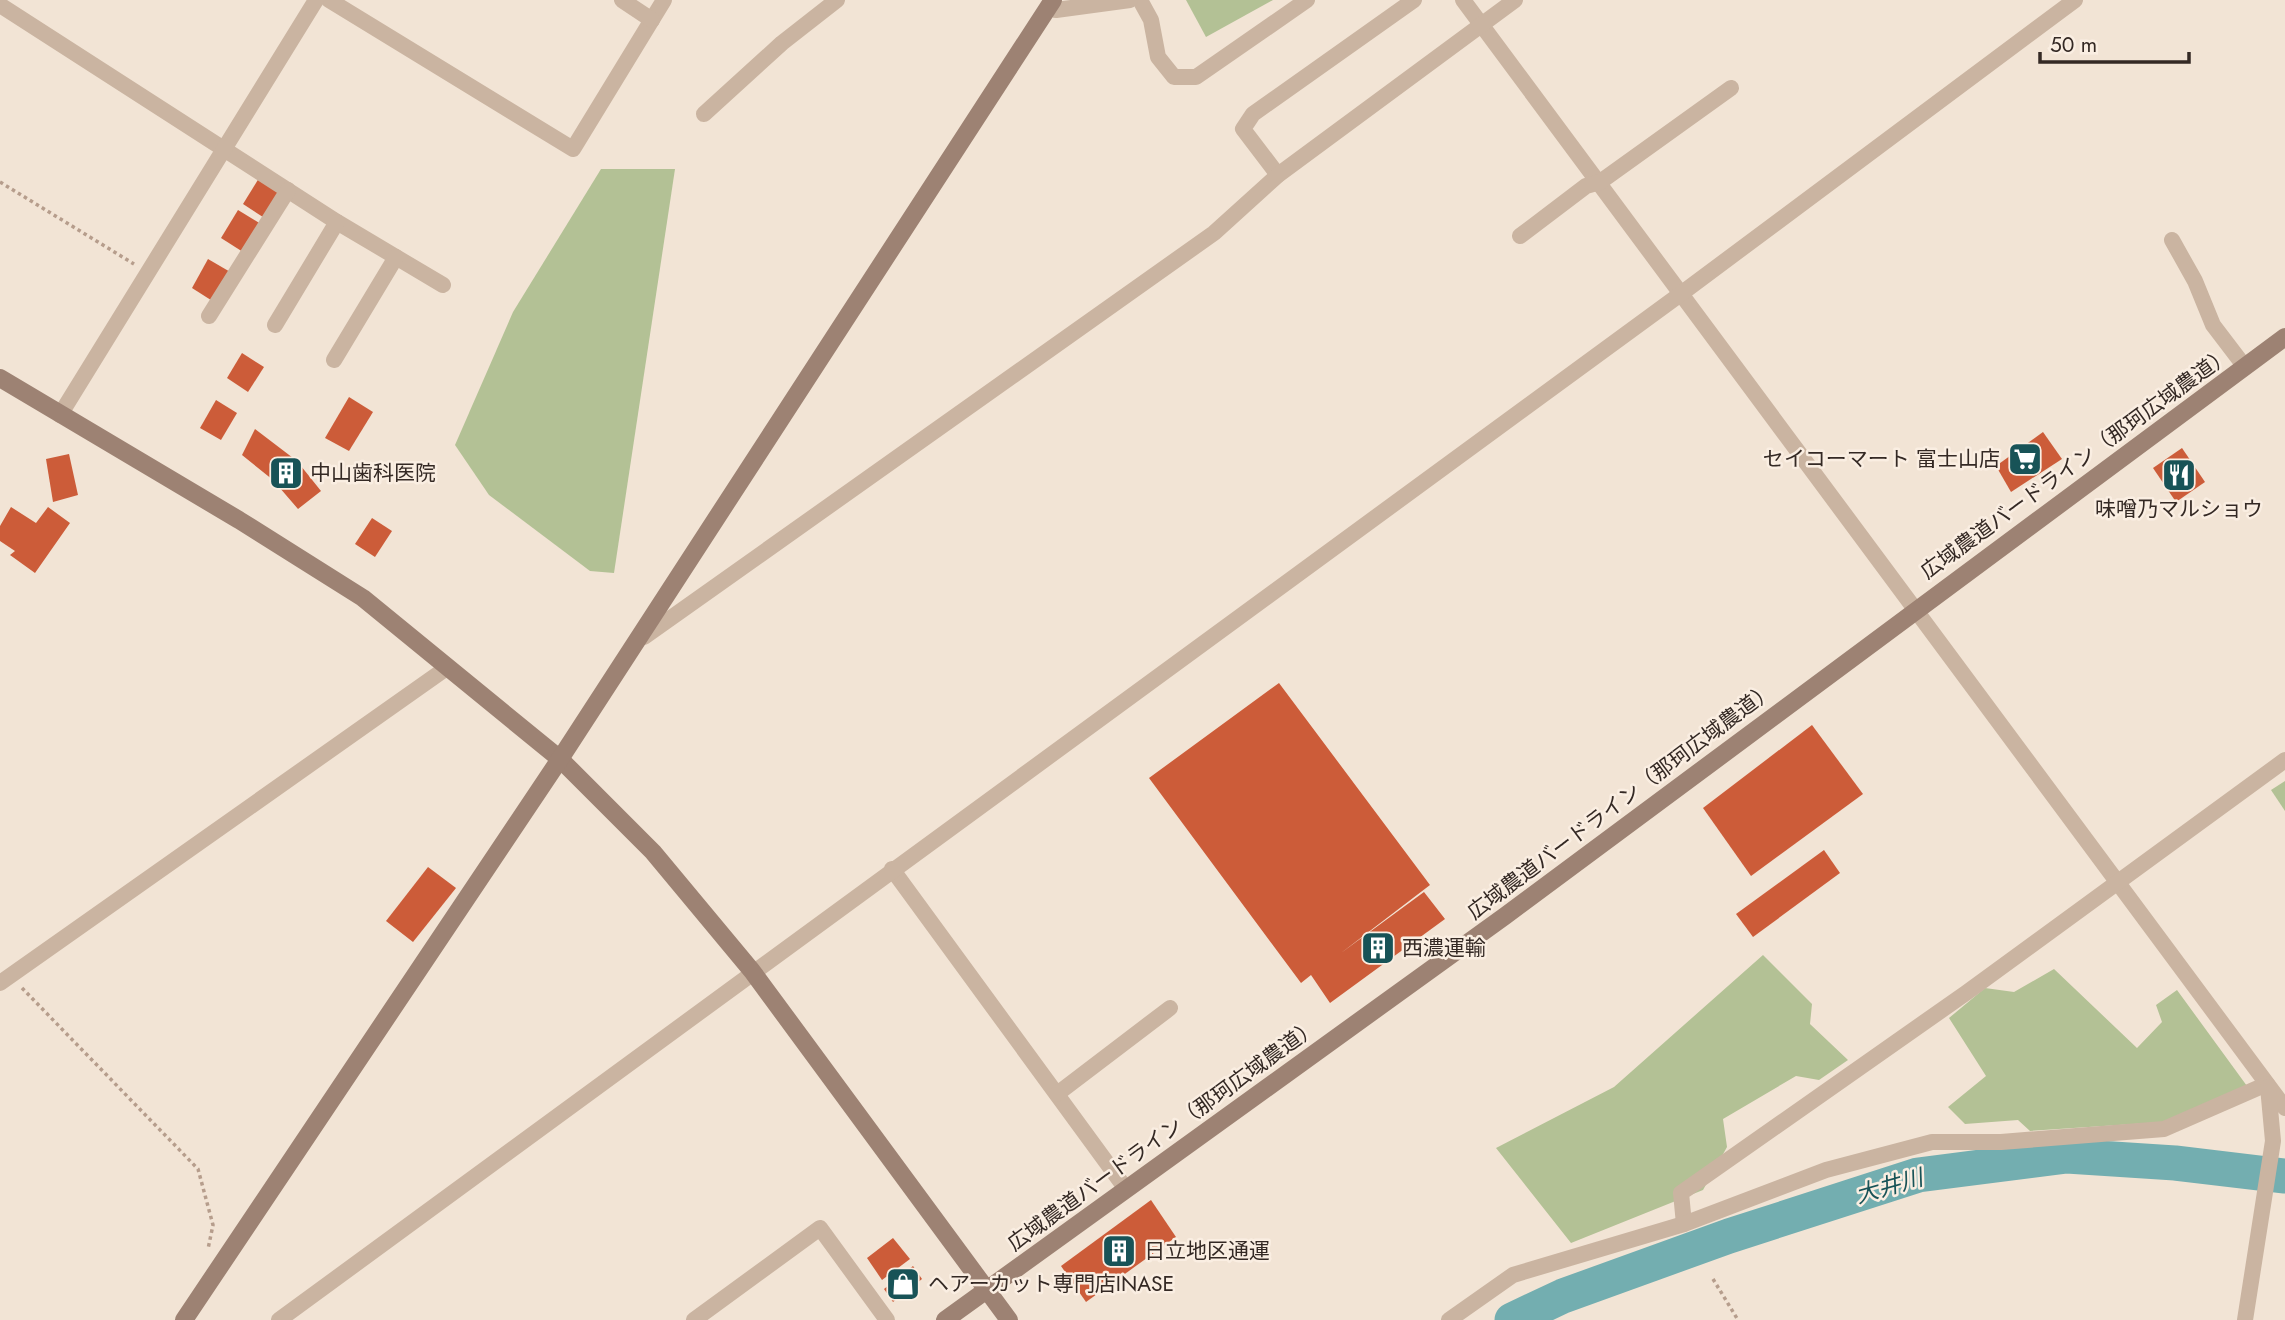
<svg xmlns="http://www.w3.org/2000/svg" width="2285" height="1320" font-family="Jost,'Noto Sans JP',sans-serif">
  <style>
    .green { fill: #b3c195 }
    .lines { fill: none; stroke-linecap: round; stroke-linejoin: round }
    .river { stroke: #73aeb0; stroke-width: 35 }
    .building { fill: #cc5c39 }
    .path { stroke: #b69d8c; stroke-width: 3.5; stroke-dasharray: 3.5 3.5; stroke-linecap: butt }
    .street { stroke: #cab4a1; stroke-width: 16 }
    .secondary { stroke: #9d8273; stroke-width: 18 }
    .labels { text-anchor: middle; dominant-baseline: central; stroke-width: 5; stroke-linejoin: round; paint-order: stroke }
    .poi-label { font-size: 21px; fill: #342924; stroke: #faeee2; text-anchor: start }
    .street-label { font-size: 21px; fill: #342924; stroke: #faeee2 }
    .water-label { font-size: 23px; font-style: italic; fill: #185357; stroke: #faeee2 }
  </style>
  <rect width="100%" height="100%" fill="#f2e4d5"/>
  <g class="green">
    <path d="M1186 0H1273L1206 37Z"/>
    <path d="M601 169H675L614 573 590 571 489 495 455 445 513 312Z"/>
    <path d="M2285 781V811L2271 790Z"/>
    <path d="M1763 955 1812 1004 1810 1024 1848 1060 1819 1080 1796 1076 1723 1119 1727 1147 1703 1190 1571 1243 1496 1148 1614 1087Z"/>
    <path d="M2054 969 2137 1048 2162 1022 2156 1005 2177 990 2247 1086 2164 1122 2030 1131 2018 1120 1965 1124 1948 1107 1986 1076 1949 1018 1985 988 2014 992Z"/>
  </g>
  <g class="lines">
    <path class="river" d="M1512 1320 1563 1296 1729 1236 1918 1175 2067 1156 2175 1163 2285 1176"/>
  </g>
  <g class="building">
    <path d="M259 178 282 193 266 219 243 204Z"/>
    <path d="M238 210 261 224 243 252 221 238Z"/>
    <path d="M208 259 232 273 214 302 192 288Z"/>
    <path d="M242 353 264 367 248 392 227 378Z"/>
    <path d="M349 397 373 412 349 451 325 438Z"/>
    <path d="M216 400 237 413 221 440 200 428Z"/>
    <path d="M255 429 297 461 321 491 298 509 273 480 242 455Z"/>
    <path d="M2043 432 2062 459 2011 492 1996 466Z"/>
    <path d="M2182 448 2205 482 2176 502 2153 468Z"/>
    <path d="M69 454 78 495 53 502 46 459Z"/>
    <path d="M11 507 36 523 48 507 70 523 35 573 10 555 15 551 0 541V526Z"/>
    <path d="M372 518 392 531 375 557 355 544Z"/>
    <path d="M1279 683 1430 885 1341 953 1424 892 1445 919 1330 1003 1311 975 1301 983 1149 778Z"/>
    <path d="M1812 725 1863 794 1751 876 1703 808Z"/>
    <path d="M1824 850 1840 873 1753 937 1736 914Z"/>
    <path d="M428 867 456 888 413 942 386 921Z"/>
    <path d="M1151 1200 1176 1237 1086 1302 1061 1266Z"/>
    <path d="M893 1238 910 1259 882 1280 867 1258Z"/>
    <path d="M913 1266 922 1279 893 1302 884 1289Z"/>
  </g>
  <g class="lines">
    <g class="path">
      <path d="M0 182 134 264"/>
      <path d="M22 988 198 1169 213 1225 208 1249"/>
      <path d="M1713 1279 1738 1320"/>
    </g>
    <g class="street">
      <path d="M329 0 573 149 664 0"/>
      <path d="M622 0 652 20"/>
      <path d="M1140 0 1151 20 1158 57 1174 77H1196L1307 0"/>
      <path d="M1463 0 2285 1108"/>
      <path d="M0 5 337 222 443 285"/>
      <path d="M1050 5 1056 10 1130 0"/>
      <path d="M704 114 782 43 837 0"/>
      <path d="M1278 175 1243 129 1253 114 1414 0"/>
      <path d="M1520 236 1586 186 1600 182 1731 88"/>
      <path d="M2172 240 2195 281 2213 325 2245 367"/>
      <path d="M209 316 288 190"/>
      <path d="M275 325 337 222"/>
      <path d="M334 360 396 257"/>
      <path d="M60 415 316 0"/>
      <path d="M644 637 1214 233 1278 175 1515 0"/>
      <path d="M892 869 1126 1189"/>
      <path d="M0 983 448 667"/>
      <path d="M1057 1094 1170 1008"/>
      <path d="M1684 1224 1681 1193 1966 993 2285 760"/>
      <path d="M279 1320 1682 293 2075 0"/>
      <path d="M694 1320 820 1228 887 1320"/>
      <path d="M1449 1320 1513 1275 1684 1224 1826 1170 1932 1142H2001L2164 1129 2267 1084"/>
      <path d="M2245 1320 2273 1141 2268 1087"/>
    </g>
    <g class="secondary">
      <path d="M0 378 239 520 363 598 560 759 653 852 752 971 1009 1320"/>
      <path d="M184 1320 560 759 1053 0"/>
      <path d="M945 1320 1505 916 2285 337"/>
    </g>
  </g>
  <defs>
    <g id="supermarket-square" transform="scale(1.75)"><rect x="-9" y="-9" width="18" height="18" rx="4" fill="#185357" stroke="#faeee2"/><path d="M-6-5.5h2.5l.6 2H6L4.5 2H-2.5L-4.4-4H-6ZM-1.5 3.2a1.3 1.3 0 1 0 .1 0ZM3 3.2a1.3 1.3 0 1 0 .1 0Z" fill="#fff"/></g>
    <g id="building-square" transform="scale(1.75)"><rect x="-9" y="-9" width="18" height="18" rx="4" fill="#185357" stroke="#faeee2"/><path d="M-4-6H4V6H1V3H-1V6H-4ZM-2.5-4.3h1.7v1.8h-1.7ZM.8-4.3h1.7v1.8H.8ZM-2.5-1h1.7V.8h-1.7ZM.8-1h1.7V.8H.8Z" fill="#fff"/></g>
    <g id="restaurant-square" transform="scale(1.75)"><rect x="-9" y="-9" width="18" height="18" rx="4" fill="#185357" stroke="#faeee2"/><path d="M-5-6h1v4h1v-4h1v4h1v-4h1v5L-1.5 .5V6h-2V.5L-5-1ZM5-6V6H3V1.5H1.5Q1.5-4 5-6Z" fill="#fff"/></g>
    <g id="shop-square" transform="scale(1.75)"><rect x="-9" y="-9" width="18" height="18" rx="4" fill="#185357" stroke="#faeee2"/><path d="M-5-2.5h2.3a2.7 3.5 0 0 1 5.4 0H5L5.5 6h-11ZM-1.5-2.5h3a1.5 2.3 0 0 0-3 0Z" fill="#fff"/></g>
  </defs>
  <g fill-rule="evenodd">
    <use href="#supermarket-square" x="2025" y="459"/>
    <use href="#building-square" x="286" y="473"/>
    <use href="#restaurant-square" x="2179" y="475"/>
    <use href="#building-square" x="1378" y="948"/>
    <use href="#building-square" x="1119" y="1251"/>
    <use href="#shop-square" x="903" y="1284"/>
  </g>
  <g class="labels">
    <g class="poi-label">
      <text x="2000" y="459" text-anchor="end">セイコーマート 富士山店</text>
      <text x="310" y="473">中山歯科医院</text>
      <text x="2179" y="509" text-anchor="middle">味噌乃マルショウ</text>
      <text x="1402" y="948">西濃運輸</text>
      <text x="1144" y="1251">日立地区通運</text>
      <text x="928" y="1284">ヘアーカット専門店INASE</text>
    </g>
    <g class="street-label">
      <text transform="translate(2076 463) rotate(-36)">広域農道バードライン（那珂広域農道）</text>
      <text transform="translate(1621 801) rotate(-37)">広域農道バードライン（那珂広域農道）</text>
      <text transform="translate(1163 1135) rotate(-36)">広域農道バードライン（那珂広域農道）</text>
    </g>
    <g class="water-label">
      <text transform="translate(1889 1186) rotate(-16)">大井川</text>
    </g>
  </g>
  <path d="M2040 52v10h149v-10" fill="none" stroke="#342924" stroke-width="3.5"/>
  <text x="2050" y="52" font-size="21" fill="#342924" stroke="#faeee2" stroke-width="5" paint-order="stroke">50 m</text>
</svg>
